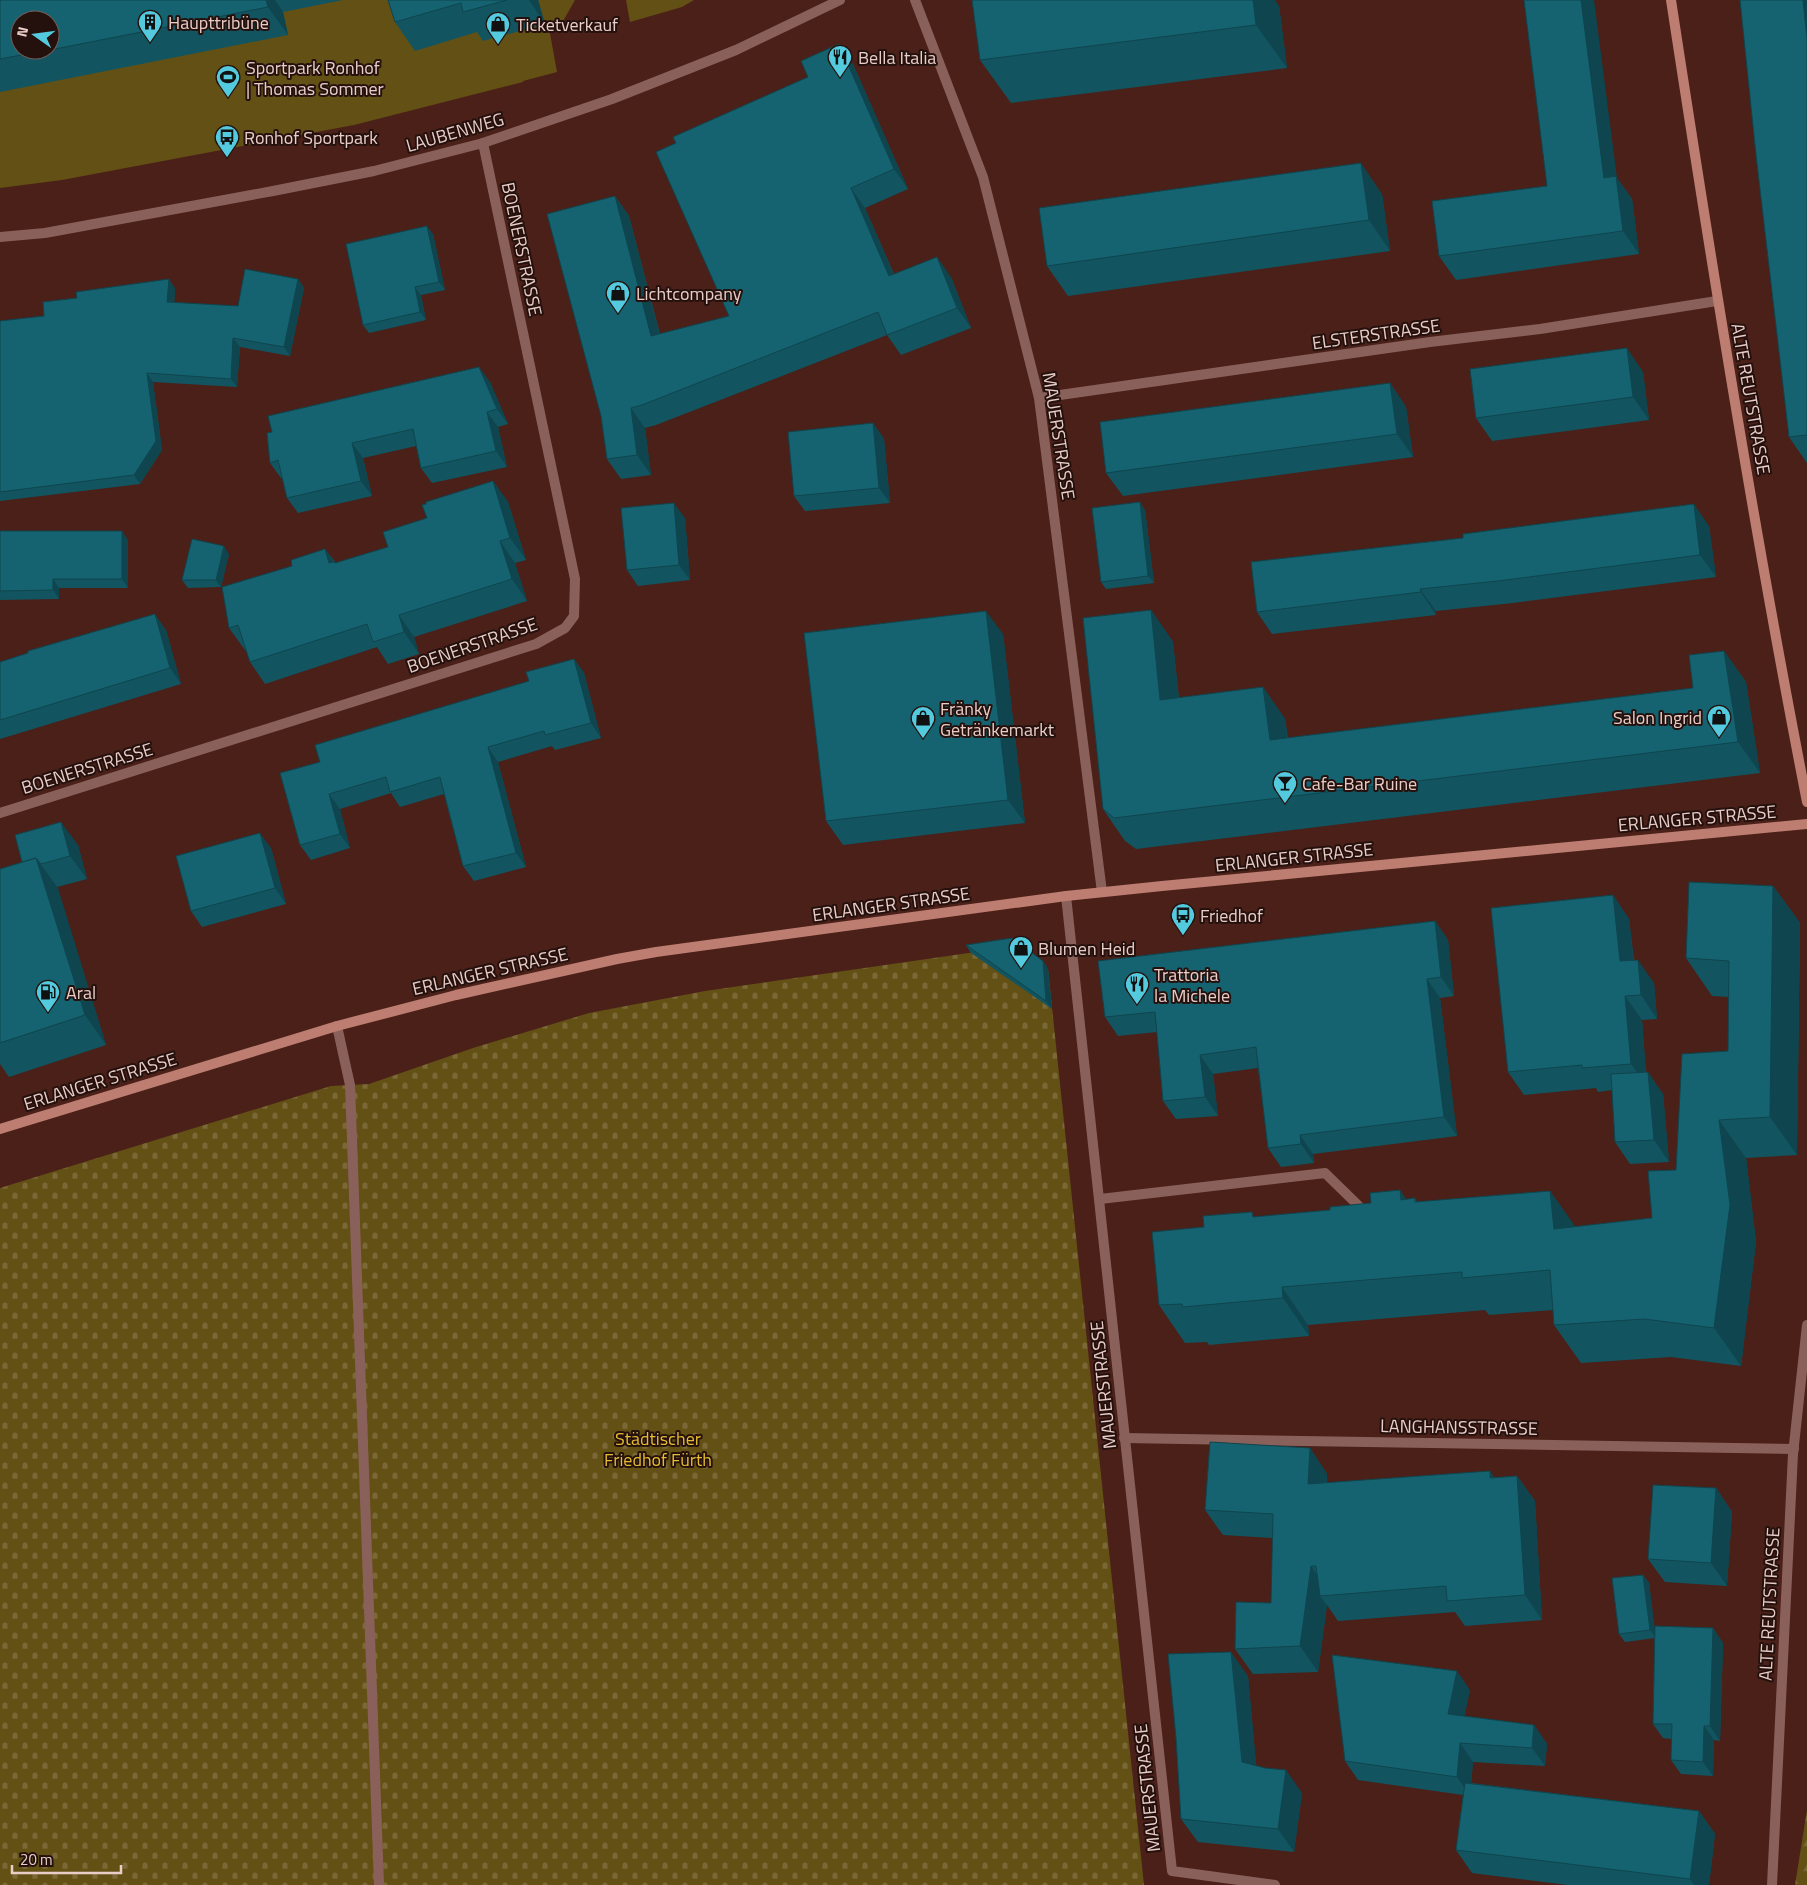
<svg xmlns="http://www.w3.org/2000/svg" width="1807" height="1885" font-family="'Titillium Web',sans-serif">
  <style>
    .forest { fill: url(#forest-firs) }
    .cemetery { fill: url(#cemetery-stones) }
    .park { fill: #635015; fill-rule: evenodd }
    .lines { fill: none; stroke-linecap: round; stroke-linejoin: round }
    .service { stroke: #8a615a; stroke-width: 10 }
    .minor { stroke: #8a615a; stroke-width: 10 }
    .secondary { stroke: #bd7d71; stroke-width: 10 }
    .wall { fill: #125560; fill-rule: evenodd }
    .shaded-wall { fill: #0f454e }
    .building { fill: #156370; stroke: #0f454e }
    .labels { text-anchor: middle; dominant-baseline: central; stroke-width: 4; stroke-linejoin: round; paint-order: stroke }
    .poi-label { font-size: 18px; fill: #eacdc8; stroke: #24110d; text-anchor: start }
    .street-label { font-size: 18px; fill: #eacdc8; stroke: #24110d }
    .park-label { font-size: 18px; fill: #e6bc31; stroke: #24110d }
  </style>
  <defs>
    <pattern id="forest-firs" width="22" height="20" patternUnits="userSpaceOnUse" patternTransform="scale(1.25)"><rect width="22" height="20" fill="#635015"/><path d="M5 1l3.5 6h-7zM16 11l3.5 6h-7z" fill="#7a6836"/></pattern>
    <pattern id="cemetery-stones" width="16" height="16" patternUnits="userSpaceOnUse" patternTransform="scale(1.25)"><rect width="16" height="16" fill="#635015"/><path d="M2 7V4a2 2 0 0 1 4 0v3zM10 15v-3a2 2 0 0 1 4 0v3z" fill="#7a6836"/></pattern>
  </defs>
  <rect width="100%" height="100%" fill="#4a2019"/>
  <path class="forest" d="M1807 1810V1885H1795Z"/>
  <path class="cemetery" d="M1017 946 1048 969 1144 1885H0V1188L331 1086 369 1084 473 1048 589 1013 705 991Z"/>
  <g class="park">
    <path d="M0 0H575L562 23 549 28 557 72 523 81V82L354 125 62 180 0 188ZM20 20H50V50H20Z"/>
    <path d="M626 0H694L682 7 630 22Z"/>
  </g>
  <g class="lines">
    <g class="service">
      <path d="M337 1026 350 1085 379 1885"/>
      <path d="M1100 1199 1325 1173 1366 1213"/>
    </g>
    <g class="minor">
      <path d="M915 0 983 177 1039 398 1102 892"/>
      <path d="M0 237 45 233 273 191 374 171 483 143 612 99 736 50 840 0"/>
      <path d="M1039 398 1430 342 1540 329 1717 301"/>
      <path d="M0 813 536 644 565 628 574 616 575 579 483 143"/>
      <path d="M1066 896 1172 1871 1275 1885"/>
      <path d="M1124 1438 1794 1449"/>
      <path d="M1772 1885 1793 1454 1807 1325"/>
    </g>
    <g class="secondary">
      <path d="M1671 0C1712 268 1755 536 1807 802"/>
      <path d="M0 1129 337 1026 456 995 617 959 656 952 1066 896 1162 886 1807 824"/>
    </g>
  </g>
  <g class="wall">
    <path d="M0 0H343L283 12 288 35 0 92ZM50 20V50H20Z"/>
    <path d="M388 0H538L545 24 483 41 477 32 415 51 395 22Z"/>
    <path d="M1807 0V463L1789 437Z"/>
    <path d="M1279 6 1287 68 1011 103 980 60Z"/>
    <path d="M853 64 908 189 865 208 894 274 951 277 971 328 901 355 887 335 656 425 645 428 651 475 621 479 607 459 615 196 629 216 660 334 729 316Z"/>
    <path d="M1617 178 1632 199 1639 254 1456 280 1439 256Z"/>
    <path d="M1382 194 1390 251 1068 296 1047 266Z"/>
    <path d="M433 234 445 290 421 295 426 320 369 333 363 325Z"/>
    <path d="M298 279 304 288 290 356 240 347 237 387 153 382 162 450 140 484 0 501V321L44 316 175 288 174 303 238 306Z"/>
    <path d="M1643 372 1649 420 1492 441 1476 418Z"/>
    <path d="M490 382 508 424 498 427 507 467 432 483 421 468 416 446 363 458 372 496 298 513 287 498 282 478H281L270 463Z"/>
    <path d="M1390 383 1406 407 1413 457 1123 496 1106 473Z"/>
    <path d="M873 423 884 439 890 503 805 511 794 496Z"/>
    <path d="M493 481 508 502 526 560 515 563 527 601 414 637 419 654 388 664 377 647 265 684 250 662 246 650H245L229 628 292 566 325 549 336 563 388 547 427 518Z"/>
    <path d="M1145 510 1154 583 1106 589 1101 582Z"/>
    <path d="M685 518 690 580 638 586 627 570Z"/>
    <path d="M1709 526 1716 577 1513 603 1436 611V615L1272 634 1257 612Z"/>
    <path d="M0 531 128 540V588H59V599L0 600Z"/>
    <path d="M229 554 221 587 188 588 182 580Z"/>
    <path d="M1151 610 1173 642 1179 698 1263 687 1285 719 1288 738 1693 688 1724 651 1746 682 1760 773 1136 849 1125 841 1103 809Z"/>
    <path d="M166 630 181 684 0 739V662Z"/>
    <path d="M1003 634 1025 823 843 845 826 821Z"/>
    <path d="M574 659 584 673 601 738 555 750 552 746 498 762 526 867 474 881 463 866 444 794 400 807 391 793 340 809 350 848 311 860 300 845 320 762 529 681Z"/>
    <path d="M78 845 87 879 57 887 106 1045 9 1077 0 1064V869Z"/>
    <path d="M271 848 286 904 202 927 191 911Z"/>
    <path d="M1773 886 1800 923 1797 1155 1746 1158 1756 1242 1741 1366 1671 1357 1581 1363 1554 1325 1553 1310 1489 1315 1485 1310 1308 1325 1309 1336 1209 1345 1207 1342 1185 1343 1159 1305 1204 1227 1255 1217 1330 1210 1407 1199 1415 1198 1417 1202 1550 1191 1575 1227 1652 1218 1676 1170 1728 1051 1729 997 1712 996 1686 958Z"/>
    <path d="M1613 895 1629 919 1634 960 1654 983 1657 1019 1642 1020 1646 1072 1663 1094 1669 1162 1630 1164 1615 1142 1612 1090 1598 1092 1596 1088 1524 1095 1508 1072Z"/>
    <path d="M1435 921 1448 940 1454 996 1440 998 1457 1136 1313 1154 1314 1163 1281 1167 1268 1148 1258 1068 1213 1074 1218 1116 1176 1119 1163 1101 1157 1032 1118 1036 1105 1017Z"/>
    <path d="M966 945 1043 961 1048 969 1052 1009 971 953Z"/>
    <path d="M1310 1448 1327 1474V1483L1494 1478 1517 1476 1535 1501 1542 1620 1465 1626 1455 1612 1338 1621 1327 1605 1318 1672 1253 1674 1235 1649 1271 1603 1273 1538 1223 1535 1205 1510Z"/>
    <path d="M1716 1488 1732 1512 1727 1586 1665 1582 1648 1559Z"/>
    <path d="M1643 1575 1649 1583 1655 1634 1713 1628 1723 1643 1720 1741 1714 1740 1713 1776 1681 1774 1671 1760V1739L1663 1738 1653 1724 1655 1638 1625 1642 1619 1634Z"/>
    <path d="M1248 1676 1256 1765 1302 1793 1294 1852 1198 1842 1181 1819 1176 1738Z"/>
    <path d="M1470 1690 1464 1716 1534 1725 1547 1744 1545 1766 1473 1762 1471 1783 1699 1811 1715 1834 1709 1885H1568L1472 1873 1456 1850 1463 1795 1358 1780 1345 1761Z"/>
  </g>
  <g class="shaded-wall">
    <path d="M266 0H275L283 12 288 35 268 7Z"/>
    <path d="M529 0H538L545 24Z"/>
    <path d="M1253 0H1275L1279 6 1287 68 1256 25Z"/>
    <path d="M1581 0H1594L1617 178 1632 199 1639 254 1623 231 1604 178Z"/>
    <path d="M1803 0H1807V39Z"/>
    <path d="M839 44 853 64 908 189 894 169Z"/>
    <path d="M1361 163 1382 194 1390 251 1369 220Z"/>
    <path d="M851 188 865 208 903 296 889 276Z"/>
    <path d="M615 196 629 216 665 356 651 336Z"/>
    <path d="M427 226 433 234 445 290 439 282Z"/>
    <path d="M937 257 951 277 971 328 957 308Z"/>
    <path d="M169 279 175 288 174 311 167 302Z"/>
    <path d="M298 279 304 288 290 356 284 347Z"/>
    <path d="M415 287 421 295 426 320 420 312Z"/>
    <path d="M233 338 240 347 237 387 231 379Z"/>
    <path d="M1627 348 1643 372 1649 420 1633 397Z"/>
    <path d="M479 367 490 382 508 424 497 409Z"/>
    <path d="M147 373 153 382 162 450 140 484 134 475Z"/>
    <path d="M1390 383 1406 407 1413 457 1397 434Z"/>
    <path d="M631 408 645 428 651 475 637 455Z"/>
    <path d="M487 412 498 427 507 467 496 451Z"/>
    <path d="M873 423 884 439 890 503 879 488Z"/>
    <path d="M352 443 363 458 372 496 361 481Z"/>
    <path d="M493 481 508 502 526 560 510 538Z"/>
    <path d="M1140 502 1145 510 1154 583 1148 576Z"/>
    <path d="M674 503 685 518 690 580 679 565Z"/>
    <path d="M1694 504 1709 526 1716 577 1700 555Z"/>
    <path d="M122 531 128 540V588L122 579Z"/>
    <path d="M500 541 515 563 527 601 512 579Z"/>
    <path d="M224 546 229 554 221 587 216 580Z"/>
    <path d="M325 549 340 571 329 563Z"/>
    <path d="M53 579 59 588V599L53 590Z"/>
    <path d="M1420 589 1436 611V615L1421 592Z"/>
    <path d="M1151 610 1173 642 1182 732 1160 700Z"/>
    <path d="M986 611 1003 634 1025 823 1008 800Z"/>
    <path d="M155 614 166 630 181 684 170 668Z"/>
    <path d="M399 615 414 637 419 654 404 632Z"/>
    <path d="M1724 651 1746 682 1760 773 1738 742Z"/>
    <path d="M574 659 584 673 601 738 591 723Z"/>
    <path d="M1263 687 1285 719 1292 772 1270 740Z"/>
    <path d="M488 747 498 762 526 867 516 853Z"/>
    <path d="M329 794 340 809 350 848 340 834Z"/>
    <path d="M61 822 78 845 87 879 70 856Z"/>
    <path d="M260 833 271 848 286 904 275 888Z"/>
    <path d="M36 858 58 888 106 1045 85 1015Z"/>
    <path d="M1773 886 1800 923 1797 1155 1770 1117Z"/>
    <path d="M1613 895 1629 919 1636 985 1620 961Z"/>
    <path d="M1435 921 1448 940 1454 996 1441 977Z"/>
    <path d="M1638 960 1654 983 1657 1019 1641 995Z"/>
    <path d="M1043 961 1048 969 1052 1009 1046 1001Z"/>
    <path d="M1427 979 1440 998 1457 1136 1444 1117Z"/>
    <path d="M1625 996 1642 1020 1647 1087 1631 1064Z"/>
    <path d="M1200 1055 1213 1074 1218 1116 1205 1097Z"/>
    <path d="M1648 1072 1663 1094 1669 1162 1654 1140Z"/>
    <path d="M1719 1120 1746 1158 1756 1242 1741 1366 1714 1328Z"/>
    <path d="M1300 1135 1313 1154 1314 1163 1301 1144Z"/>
    <path d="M1400 1190 1426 1227 1401 1200Z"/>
    <path d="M1550 1191 1577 1229H1554Z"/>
    <path d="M1282 1287 1308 1325 1309 1336 1283 1298Z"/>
    <path d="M1310 1448 1327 1474 1325 1509 1308 1484Z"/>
    <path d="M1490 1471 1507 1496 1490 1478Z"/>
    <path d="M1517 1476 1535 1501 1542 1620 1525 1595Z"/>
    <path d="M1716 1488 1732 1512 1727 1586 1711 1563Z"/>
    <path d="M1311 1566 1329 1591 1320 1596 1327 1605 1318 1672 1300 1646Z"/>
    <path d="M1643 1575 1649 1583 1656 1638 1650 1630Z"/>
    <path d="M1713 1628 1723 1643 1720 1741 1710 1726Z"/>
    <path d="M1231 1652 1248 1676 1258 1785 1242 1762Z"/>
    <path d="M1457 1671 1470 1690 1461 1733 1448 1714Z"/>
    <path d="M1534 1725 1547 1744 1545 1766 1532 1748Z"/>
    <path d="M1704 1726 1714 1740 1713 1776 1703 1762Z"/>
    <path d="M1460 1743 1473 1762 1470 1796 1457 1777Z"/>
    <path d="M1286 1770 1302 1793 1294 1852 1278 1829Z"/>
    <path d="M1699 1811 1715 1834 1709 1885H1694L1690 1879Z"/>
  </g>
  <g class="building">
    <path d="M0 0H266L268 7 50 50V20H20V50H48L0 59Z"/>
    <path d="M388 0H507L463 12 461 3 395 22Z"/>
    <path d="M972 0H1253L1256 25 980 60Z"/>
    <path d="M1524 0H1581L1604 178 1616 176 1623 231 1439 256 1432 201 1547 186Z"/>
    <path d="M1740 0H1803L1807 39V435L1789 437 1756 155Z"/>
    <path d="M839 44 894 169 851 188 889 276 937 257 957 308 887 335 878 312 642 405 631 408 637 455 607 459 601 416 547 214 615 196 651 336 729 316 656 152 676 143 673 137 808 77 801 61Z"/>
    <path d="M1361 163 1369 220 1047 266 1039 208Z"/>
    <path d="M427 226 439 282 415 287 420 312 363 325 346 244Z"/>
    <path d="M245 269 298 279 284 347 233 338 231 379 147 373 156 441 134 475 0 492V321L44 316 43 302 77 298 76 292 169 279 167 302 238 306Z"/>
    <path d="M1627 348 1633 397 1476 418 1470 369Z"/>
    <path d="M479 367 497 409 487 412 496 451 421 468 413 429 352 443 361 481 287 498 278 460 270 463 267 433 272 432 268 416Z"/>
    <path d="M1390 383 1397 434 1106 473 1100 422Z"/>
    <path d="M873 423 879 488 794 496 788 432Z"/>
    <path d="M493 481 510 538 500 541 512 579 399 615 404 632 373 642 367 624 250 662 238 625 229 628 222 587 292 566 291 560 325 549 329 563 334 562 335 563 388 547 383 532 427 518 422 505 426 504V502Z"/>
    <path d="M1140 502 1148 576 1101 582 1092 508Z"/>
    <path d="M674 503 679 565 627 570 621 508Z"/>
    <path d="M1694 504 1700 555 1498 581 1420 589 1421 592 1257 612 1251 562 1463 538V534Z"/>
    <path d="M0 531H122V579H53V590L0 591Z"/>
    <path d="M192 539 224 546 216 580H182Z"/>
    <path d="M1151 610 1160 700 1263 687 1270 740 1693 688 1689 655 1724 651 1738 742 1114 818 1103 809 1083 618Z"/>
    <path d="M986 611 1008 800 826 821 804 633Z"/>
    <path d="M155 614 170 668 0 720V662L28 653V651Z"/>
    <path d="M574 659 591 723 545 735 544 731 488 747 516 853 463 866 440 777 390 792 386 777 329 794 340 834 300 845 280 773 320 762 315 745 529 681 526 672Z"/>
    <path d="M61 822 70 856 41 864 36 858 22 862 15 835Z"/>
    <path d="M260 833 275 888 191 911 176 856Z"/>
    <path d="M36 858 85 1015 0 1043V869Z"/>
    <path d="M1689 882 1773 886 1770 1117 1719 1120 1730 1205 1714 1328 1644 1319 1554 1325 1550 1270 1462 1278V1272L1282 1287 1283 1298 1183 1307 1182 1304 1159 1305 1152 1232 1204 1227 1203 1216 1252 1212 1253 1217 1330 1210V1207L1371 1203 1370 1193 1400 1190 1401 1200 1415 1198V1202L1550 1191 1554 1229 1652 1218 1648 1171 1676 1170 1682 1054 1728 1051 1729 961 1686 958Z"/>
    <path d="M1613 895 1620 961 1638 960 1641 995 1625 996 1631 1064 1582 1068V1065L1508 1072 1491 908Z"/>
    <path d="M1435 921 1441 977 1427 979 1444 1117 1300 1135 1301 1144 1268 1148 1256 1047 1200 1055 1205 1097 1163 1101 1155 1012 1105 1017 1098 961Z"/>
    <path d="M1012 938 1043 961 1046 1001 966 945Z"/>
    <path d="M1648 1072 1654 1140 1615 1142 1611 1074Z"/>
    <path d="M1210 1442 1310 1448 1308 1484 1490 1471V1478L1517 1476 1525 1595 1447 1601 1446 1586 1320 1596 1316 1566H1311L1300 1646 1235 1649 1236 1602 1271 1603 1273 1514 1205 1510Z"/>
    <path d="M1653 1485 1716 1488 1711 1563 1648 1559Z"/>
    <path d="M1643 1575 1650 1630 1619 1634 1612 1578Z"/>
    <path d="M1655 1626 1713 1628 1710 1726H1704L1703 1762 1671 1760 1672 1724H1653Z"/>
    <path d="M1231 1652 1242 1762 1265 1768 1286 1770 1278 1829 1181 1819 1176 1738 1168 1654Z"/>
    <path d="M1332 1655 1457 1671 1448 1714 1534 1725 1532 1748 1460 1743 1457 1777 1345 1761Z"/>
    <path d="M1465 1783 1699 1811 1690 1879 1456 1850Z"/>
  </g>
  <defs>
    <g id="building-pin" transform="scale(1.25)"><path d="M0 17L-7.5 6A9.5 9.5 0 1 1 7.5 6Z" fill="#54cade" stroke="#24110d"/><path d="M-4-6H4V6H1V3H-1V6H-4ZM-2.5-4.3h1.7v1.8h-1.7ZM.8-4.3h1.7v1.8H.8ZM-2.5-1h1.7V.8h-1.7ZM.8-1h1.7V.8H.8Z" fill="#111"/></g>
    <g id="shop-pin" transform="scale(1.25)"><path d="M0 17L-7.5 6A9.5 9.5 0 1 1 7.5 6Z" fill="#54cade" stroke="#24110d"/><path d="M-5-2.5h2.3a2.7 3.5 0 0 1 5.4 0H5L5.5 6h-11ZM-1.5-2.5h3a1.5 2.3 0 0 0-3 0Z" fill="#111"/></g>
    <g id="restaurant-pin" transform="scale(1.25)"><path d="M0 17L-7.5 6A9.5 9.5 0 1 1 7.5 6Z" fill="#54cade" stroke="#24110d"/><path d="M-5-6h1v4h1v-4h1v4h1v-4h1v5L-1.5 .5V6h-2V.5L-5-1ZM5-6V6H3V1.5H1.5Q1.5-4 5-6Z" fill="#111"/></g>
    <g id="stadium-pin" transform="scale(1.25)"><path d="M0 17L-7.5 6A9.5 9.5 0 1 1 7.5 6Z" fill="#54cade" stroke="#24110d"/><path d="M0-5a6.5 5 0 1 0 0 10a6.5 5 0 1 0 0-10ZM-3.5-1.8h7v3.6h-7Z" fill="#111"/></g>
    <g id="bus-pin" transform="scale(1.25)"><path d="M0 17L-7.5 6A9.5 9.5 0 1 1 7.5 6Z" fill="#54cade" stroke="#24110d"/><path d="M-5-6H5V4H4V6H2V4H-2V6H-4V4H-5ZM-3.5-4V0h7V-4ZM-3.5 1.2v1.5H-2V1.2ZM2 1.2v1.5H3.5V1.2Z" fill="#111"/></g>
    <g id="bar-pin" transform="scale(1.25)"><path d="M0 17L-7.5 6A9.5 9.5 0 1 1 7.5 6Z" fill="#54cade" stroke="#24110d"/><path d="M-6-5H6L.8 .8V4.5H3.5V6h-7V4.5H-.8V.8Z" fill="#111"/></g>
    <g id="fuel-pin" transform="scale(1.25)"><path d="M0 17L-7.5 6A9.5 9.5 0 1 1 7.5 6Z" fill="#54cade" stroke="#24110d"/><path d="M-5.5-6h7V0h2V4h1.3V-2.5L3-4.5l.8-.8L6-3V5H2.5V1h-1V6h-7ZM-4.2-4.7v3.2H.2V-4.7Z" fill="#111"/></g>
  </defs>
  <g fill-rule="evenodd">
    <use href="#building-pin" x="150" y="22"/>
    <use href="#shop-pin" x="498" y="24"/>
    <use href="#restaurant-pin" x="840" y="57"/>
    <use href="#stadium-pin" x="228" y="77"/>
    <use href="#bus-pin" x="227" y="137"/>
    <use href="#shop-pin" x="618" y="293"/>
    <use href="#shop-pin" x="1719" y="717"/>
    <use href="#shop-pin" x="923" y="718"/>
    <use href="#bar-pin" x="1285" y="783"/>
    <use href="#bus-pin" x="1183" y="915"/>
    <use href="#shop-pin" x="1021" y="948"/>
    <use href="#restaurant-pin" x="1137" y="984"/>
    <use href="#fuel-pin" x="48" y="992"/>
  </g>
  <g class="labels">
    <g class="poi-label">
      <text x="168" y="22">Haupttribüne</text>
      <text x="516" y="24">Ticketverkauf</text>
      <text x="858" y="57">Bella Italia</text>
      <text x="246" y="67">Sportpark Ronhof<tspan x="246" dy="21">| Thomas Sommer</tspan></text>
      <text x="244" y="137">Ronhof Sportpark</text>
      <text x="636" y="293">Lichtcompany</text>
      <text x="940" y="708">Fränky<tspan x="940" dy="21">Getränkemarkt</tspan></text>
      <text x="1702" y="717" text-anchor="end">Salon Ingrid</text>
      <text x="1302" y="783">Cafe-Bar Ruine</text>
      <text x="1200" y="915">Friedhof</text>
      <text x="1038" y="948">Blumen Heid</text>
      <text x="1154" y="974">Trattoria<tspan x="1154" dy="21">la Michele</tspan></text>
      <text x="66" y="992">Aral</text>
    </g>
    <g class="street-label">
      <text transform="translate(455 132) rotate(-16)">LAUBENWEG</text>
      <text transform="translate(522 249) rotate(78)">BOENERSTRASSE</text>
      <text transform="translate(1376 334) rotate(-8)">ELSTERSTRASSE</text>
      <text transform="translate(1751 399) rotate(80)">ALTE REUTSTRASSE</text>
      <text transform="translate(1059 436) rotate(81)">MAUERSTRASSE</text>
      <text transform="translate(472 645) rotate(-19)">BOENERSTRASSE</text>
      <text transform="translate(87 768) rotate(-17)">BOENERSTRASSE</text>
      <text transform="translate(1697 818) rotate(-5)">ERLANGER STRASSE</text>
      <text transform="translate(1294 857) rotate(-6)">ERLANGER STRASSE</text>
      <text transform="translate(891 904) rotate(-8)">ERLANGER STRASSE</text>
      <text transform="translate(490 971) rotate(-13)">ERLANGER STRASSE</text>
      <text transform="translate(100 1081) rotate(-17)">ERLANGER STRASSE</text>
      <text transform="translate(1103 1385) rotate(-96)">MAUERSTRASSE</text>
      <text transform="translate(1459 1427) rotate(1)">LANGHANSSTRASSE</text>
      <text transform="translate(1769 1604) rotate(-87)">ALTE REUTSTRASSE</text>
      <text transform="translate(1147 1788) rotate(-96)">MAUERSTRASSE</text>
    </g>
    <g class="park-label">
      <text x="658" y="1438">Städtischer<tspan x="658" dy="21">Friedhof Fürth</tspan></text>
    </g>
  </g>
  <g transform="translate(35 35) rotate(284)"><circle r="24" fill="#24110d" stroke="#735c58"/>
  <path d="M0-4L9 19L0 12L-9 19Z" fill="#54cade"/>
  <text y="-8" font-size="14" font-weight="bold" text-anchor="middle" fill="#eacdc8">N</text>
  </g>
  <path d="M12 1865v8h109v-8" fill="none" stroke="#eacdc8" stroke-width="2.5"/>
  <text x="20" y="1865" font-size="15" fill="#eacdc8" stroke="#24110d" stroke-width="4" paint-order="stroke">20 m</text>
</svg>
